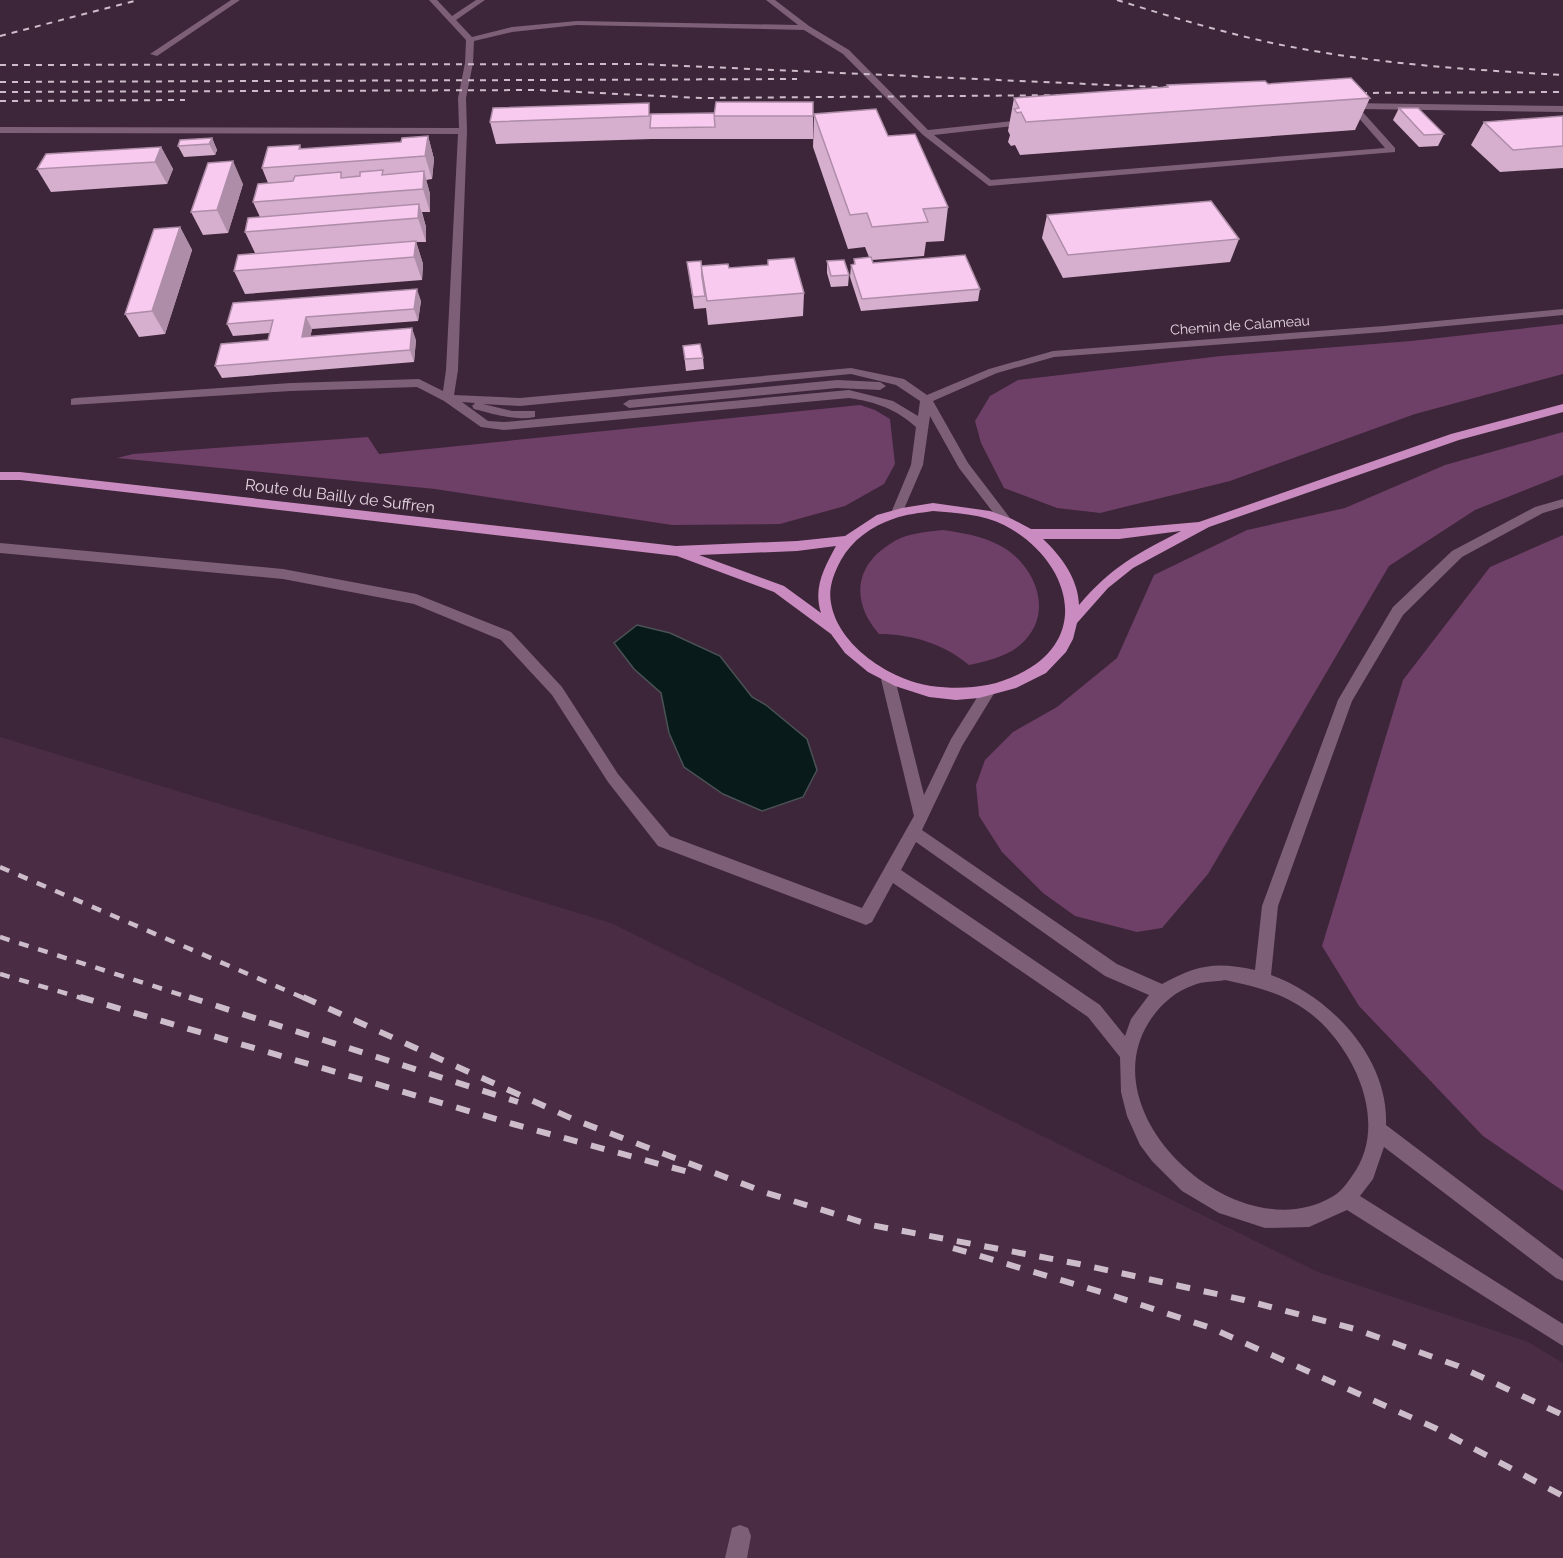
<svg xmlns="http://www.w3.org/2000/svg" width="1563" height="1558" font-family="Raleway,sans-serif">
  <style>
    .built { fill: #4a2d45 }
    .green { fill: #6e3f67 }
    .water { fill: #081a19; stroke: #4a5255; stroke-width: 1.5 }
    .lines { fill: none; stroke-linecap: round; stroke-linejoin: round }
    .minor { fill: #7d5f78; fill-rule: evenodd }
    .major { fill: #ca8cc0; fill-rule: evenodd }
    .rail-far2 { stroke: #cdbdca; stroke-width: 2; stroke-dasharray: 6 6; stroke-linecap: butt }
    .rail-far1 { stroke: #cdbdca; stroke-width: 4.5; stroke-dasharray: 10 10; stroke-linecap: butt }
    .rail { stroke: #cdbdca; stroke-width: 6; stroke-dasharray: 14 14; stroke-linecap: butt }
    .wall { fill: #d6aece }
    .shaded-wall { fill: #ae8da8 }
    .building { fill: #f9caf0; stroke: #ae8da8; stroke-width: 1.5 }
    .labels { text-anchor: middle; dominant-baseline: central; stroke-width: 6; stroke-linejoin: round; paint-order: stroke }
    .far-street-label { font-size: 14px; fill: #e5d6e2; stroke: #3d2639 }
    .street-label { font-size: 16px; fill: #e5d6e2; stroke: #3d2639 }
  </style>
  <rect width="100%" height="100%" fill="#3d2639"/>
  <path class="built" d="M0 737 611 923 1318 1272 1528 1342 1563 1363V1558H0Z"/>
  <g class="green">
    <path d="M1563 324V374L1415 414 1230 481 1100 513 1057 508 1004 488 981 443 975 421 990 396 1018 380 1221 356 1411 341Z"/>
    <path d="M860 405 875 410 890 419 895 464 884 484 845 506 780 524 672 525 435 489 117 458 133 454 368 437 379 454Z"/>
    <path d="M1563 432V475L1475 510 1389 566 1208 874 1162 928 1137 932 1075 916 1043 893 1002 852 979 816 976 785 985 760 1013 732 1057 707 1117 658 1154 575 1247 530 1345 508 1445 465Z"/>
    <path d="M943 530C962 533 979 535 997 544 1035 562 1057 614 1020 645 1006 657 986 661 969 665 944 644 912 634 879 634 852 603 853 567 890 544 905 533 925 532 943 530Z"/>
    <path d="M1563 535V1191L1483 1136 1359 1006 1322 946 1403 680 1490 567Z"/>
  </g>
  <path class="water" d="M637 625 670 633 720 656 752 697 766 705 807 739 817 770 803 797 762 811 723 794 684 767 669 733 661 693 634 669 614 643Z"/>
  <g class="lines">
    <g class="minor">
      <path d="M231 0H240L157 56 150 54Z"/>
      <path d="M429 0H437L452 16 476 0H485L456 20 472 37 512 27 577 21 798 25 766 0H775L809 26 849 50 928 130 1033 119V123L1030 124 934 135 991 180 1385 148 1351 109 1344 108V104L1347 103 1563 106V112L1360 109 1395 148V152L989 186 923 135 843 54 804 30 577 25 512 32 474 41 473 63 466 98 467 131 458 370 454 395 520 398 851 368 904 379 927 395 989 369 1053 351 1384 326 1563 309V315L1384 332 1054 357 997 373 933 401 968 463 1010 518 1012 521 1010 524H1002L959 468 930 416 923 465 901 516H893L891 513 911 465 916 427C896 409 876 402 849 398L504 430 481 427 444 401 417 387 291 391 71 405V399L75 398 291 383 419 379 443 391 446 370 458 134 0 133V127L459 128 458 98 465 63 466 40ZM851 374 896 385 920 401 918 416 893 401 849 390 504 422 488 421 462 402 475 403 472 406 474 409C494 414 514 421 535 417V411H512L483 404 520 406Z"/>
      <path d="M837 380 880 382 886 386 880 390 837 388 629 408 623 404 629 400Z"/>
      <path d="M1563 499V507L1543 513 1462 557 1403 615 1352 701 1278 906 1271 975C1330 996 1389 1058 1386 1125L1563 1259V1281L1556 1278 1384 1147 1373 1179 1360 1196 1563 1324V1346L1347 1210 1309 1227 1265 1228 1219 1213 1182 1191 1152 1161 1140 1145 1127 1116 1121 1092 1120 1057 1088 1017 893 883 872 922 866 925 658 846 608 782 552 695 501 640 414 604 283 579 0 553V543L283 569 416 594 511 632 562 687 618 774 670 836 862 908 914 816 881 679 883 675H893L895 679 924 795 951 739 983 688H993L995 692 962 746 922 830 1117 964 1162 984C1196 965 1216 961 1255 970L1262 906 1338 700 1393 607 1452 551 1535 507ZM916 842 1105 976 1149 995 1131 1019 1125 1036 1100 1005 901 870ZM1225 980C1259 987 1289 995 1316 1018 1357 1054 1389 1126 1352 1176 1346 1185 1340 1193 1330 1198 1237 1250 1089 1117 1149 1022 1159 1006 1175 991 1194 985 1203 981 1215 982 1225 980Z"/>
      <path d="M740 1525 748 1528 751 1536 747 1558H725L732 1528Z"/>
    </g>
    <path class="major" d="M1563 404V412L1459 440 1209 527 1133 568 1108 588 1077 623 1073 639 1066 652 1046 673 1016 688 979 698 956 700 929 697 895 686 868 672 845 653 831 634 774 592 677 556 20 480H0V472H20L676 546 797 541 845 536 877 515 902 508 933 503 990 511 1012 519 1031 529H1119L1199 522 1451 434ZM933 511C957 513 982 514 1004 525 1068 558 1095 637 1019 674 992 688 961 690 931 686 891 680 838 646 831 603 828 588 834 573 841 560 852 540 872 526 893 519 906 514 920 513 933 511ZM1181 531C1137 554 1112 566 1079 605 1078 578 1061 556 1043 539H1119ZM836 546C824 568 813 588 821 613L784 586 699 555 797 551Z"/>
    <g class="rail-far2">
      <path d="M1117 0C1178 19 1240 38 1303 49 1389 65 1476 70 1563 75"/>
      <path d="M0 36 138 0"/>
      <path d="M0 65 640 64 1178 88"/>
      <path d="M0 82 797 79"/>
      <path d="M0 92 538 90 701 98 1079 95"/>
      <path d="M1349 93 1563 92"/>
      <path d="M0 101 185 100"/>
    </g>
    <g class="rail-far1">
      <path d="M0 867 306 999"/>
      <path d="M0 937 194 999"/>
      <path d="M0 974 85 999"/>
    </g>
    <g class="rail">
      <path d="M80 997 513 1124 692 1173"/>
      <path d="M189 997 518 1102"/>
      <path d="M303 997 575 1120 767 1193 871 1225 1079 1264 1244 1300 1355 1329 1458 1366 1563 1415"/>
      <path d="M953 1248 1114 1296 1211 1328 1435 1428 1563 1496"/>
    </g>
  </g>
  <g class="wall">
    <path d="M1268 84 1370 98 1355 130 1020 155 1015 145 1011 146 1008 142 1010 135 1008 131 1014 98 1166 87 1167 85Z"/>
    <path d="M1399 108 1444 134 1438 146 1419 147 1393 120Z"/>
    <path d="M651 114 813 116V139H652L496 144 490 122Z"/>
    <path d="M814 114 888 136 948 207 944 241 926 242 924 256 872 260 873 263 980 289 978 301 861 311 850 277 851 265H854V259L869 257 865 247 848 249 813 147Z"/>
    <path d="M1563 116V168L1500 172 1471 145 1484 122Z"/>
    <path d="M428 136 434 159 432 179 426 180 430 194V212H422L426 227V242H416L423 264 422 280 245 294 234 271 255 253 245 232 260 217 253 202 268 183 262 168 300 145 301 149 401 142Z"/>
    <path d="M212 138 217 150 215 155 184 157 178 146Z"/>
    <path d="M161 147 173 169 167 184 51 192 37 169Z"/>
    <path d="M243 184 228 233 203 235 191 212Z"/>
    <path d="M1047 215 1239 239 1230 262 1063 278 1042 238Z"/>
    <path d="M180 227 192 250 165 334 139 337 125 314Z"/>
    <path d="M827 261 849 275 848 286 831 287 827 273Z"/>
    <path d="M687 262 702 266 729 268 804 293 803 316 708 325 706 308 694 309Z"/>
    <path d="M421 301 418 321 312 329 310 337 416 340 414 362 222 378 215 366 268 340 270 333 233 336 227 324Z"/>
    <path d="M683 346 703 358 704 369 686 371Z"/>
  </g>
  <g class="shaded-wall">
    <path d="M428 136 434 159 432 179 425 156Z"/>
    <path d="M212 138 217 150 215 155 209 144Z"/>
    <path d="M161 147 173 169 167 184 155 162Z"/>
    <path d="M233 161 243 184 228 233 217 210Z"/>
    <path d="M424 171 430 194V212L423 189Z"/>
    <path d="M419 204 426 227V242L418 218Z"/>
    <path d="M180 227 192 250 165 334 152 311Z"/>
    <path d="M416 241 423 264 422 280 414 257Z"/>
    <path d="M417 289 421 301 418 321 414 309Z"/>
    <path d="M306 317 312 329 308 349 302 337Z"/>
    <path d="M412 328 416 340 414 362 410 350Z"/>
  </g>
  <g class="building">
    <path d="M1351 78 1370 98 1026 122 1021 112 1017 113 1014 109 1019 108 1014 98 1168 87 1167 85 1265 81 1268 84Z"/>
    <path d="M716 102H813V116H714Z"/>
    <path d="M649 103V116L490 122 493 108Z"/>
    <path d="M1399 108H1418L1444 134 1424 135Z"/>
    <path d="M876 109 888 136 915 134 948 207 923 209 928 222 872 227 867 213 850 215 814 114Z"/>
    <path d="M714 113 715 127 650 128 651 114Z"/>
    <path d="M1563 116V146L1513 150 1484 122Z"/>
    <path d="M428 136 425 156 262 168 268 147 300 145 299 149 401 142 402 138Z"/>
    <path d="M212 138 209 144 178 146 180 140Z"/>
    <path d="M161 147 155 162 37 169 46 154Z"/>
    <path d="M233 161 217 210 191 212 208 163Z"/>
    <path d="M383 170 382 175 424 171 423 189 253 202 258 184 293 181 295 176 341 172V178L360 176V172Z"/>
    <path d="M1211 201 1239 239 1068 255 1047 215Z"/>
    <path d="M419 204 418 218 245 232 248 218Z"/>
    <path d="M180 227 152 311 125 314 154 229Z"/>
    <path d="M416 241 414 257 234 271 238 255Z"/>
    <path d="M965 255 980 289 862 299 851 265 855 264 854 259 871 257 873 263Z"/>
    <path d="M794 258 804 293 707 301 701 266 728 264 729 268 768 265V260Z"/>
    <path d="M844 260 849 275 831 276 827 261Z"/>
    <path d="M701 261 702 277 705 296 693 297 687 262Z"/>
    <path d="M417 289 414 309 306 317 302 337 412 328 410 350 215 366 221 344 268 340 273 320 227 324 233 303Z"/>
    <path d="M700 344 703 358 685 359 683 346Z"/>
  </g>
  <g class="labels">
    <g class="far-street-label">
      <text transform="translate(1240 325) rotate(-4)">Chemin de Calameau</text>
    </g>
    <g class="street-label">
      <text transform="translate(340 496) rotate(7)">Route du Bailly de Suffren</text>
    </g>
  </g>
</svg>
